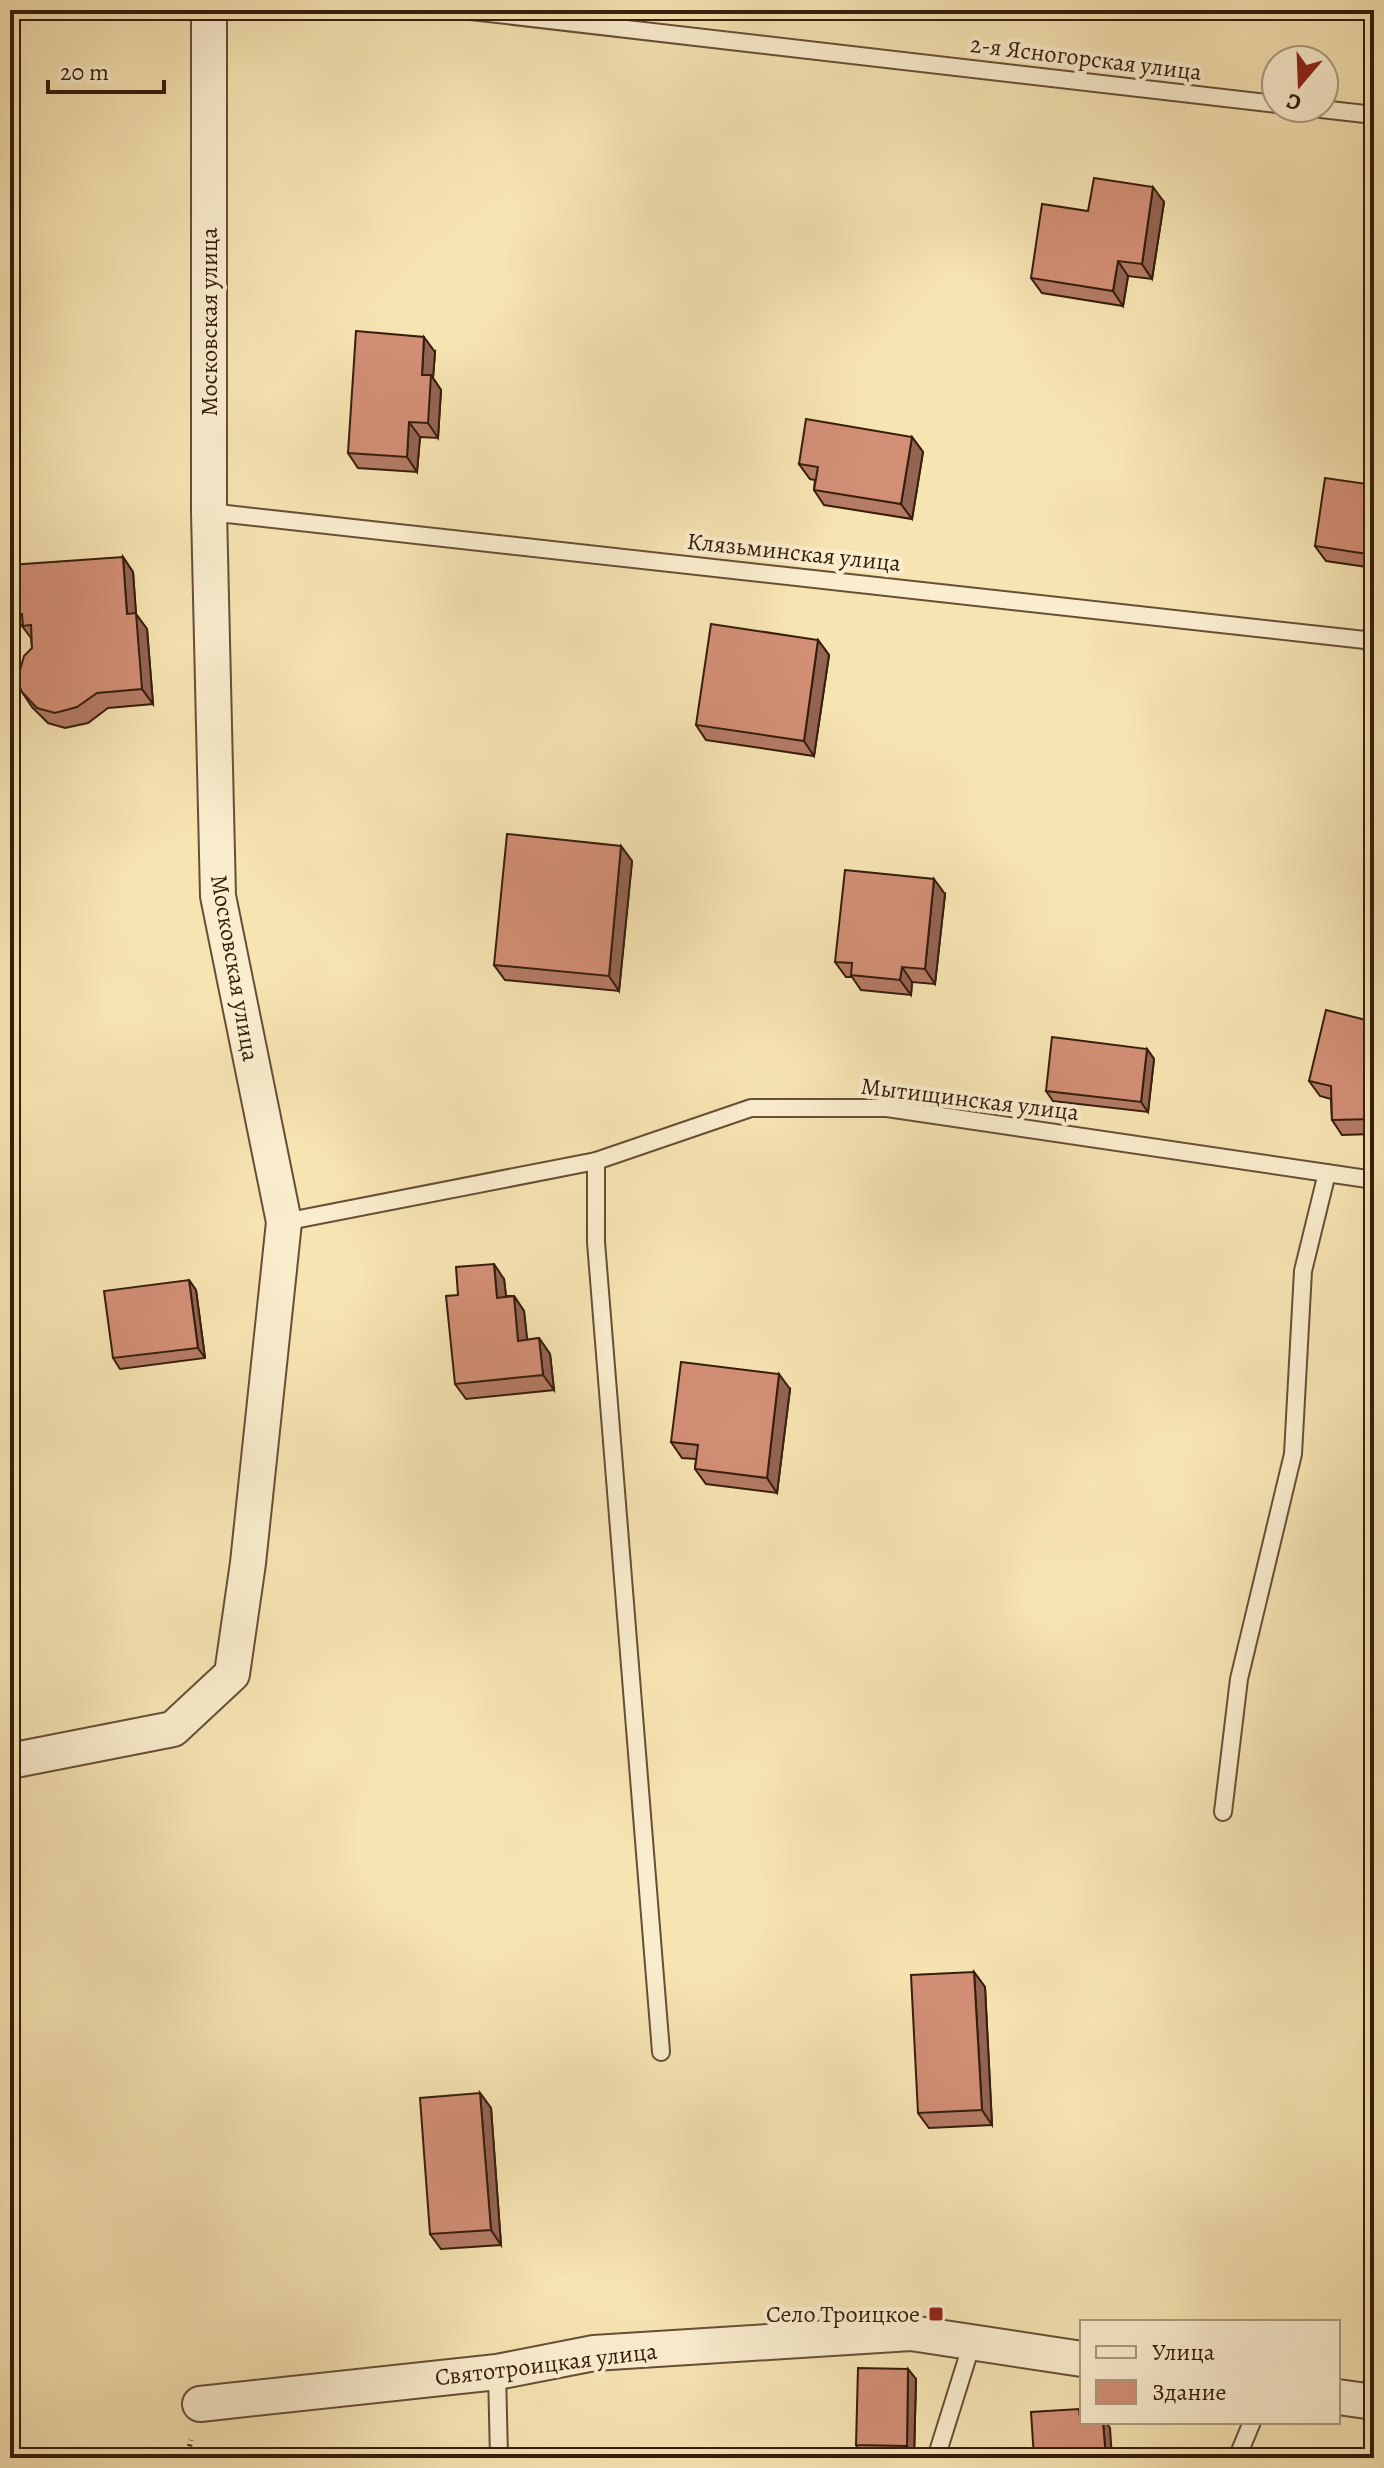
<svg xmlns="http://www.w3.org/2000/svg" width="1384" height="2468" font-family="Alegreya,serif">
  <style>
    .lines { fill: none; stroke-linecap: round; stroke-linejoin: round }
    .service-casing { stroke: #664f36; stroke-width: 20 }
    .minor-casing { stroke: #664f36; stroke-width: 38 }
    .path { stroke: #361d0c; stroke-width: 5; stroke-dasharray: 2 4; stroke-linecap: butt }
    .service { stroke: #faedce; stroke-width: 16 }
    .minor { stroke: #faedce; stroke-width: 34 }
    .wall { fill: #b57b65; stroke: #361d0c; stroke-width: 2 }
    .shaded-wall { fill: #946453; stroke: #361d0c; stroke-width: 2 }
    .building { fill: #d38f76; stroke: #361d0c; stroke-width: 2 }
    .poi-dot { fill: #8f2418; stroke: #faedce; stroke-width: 3 }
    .labels { text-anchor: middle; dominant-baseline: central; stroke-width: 8; stroke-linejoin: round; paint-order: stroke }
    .street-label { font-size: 24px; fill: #361d0c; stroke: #faedce }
    .poi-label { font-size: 24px; fill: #361d0c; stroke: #faedce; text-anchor: end }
  </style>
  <rect width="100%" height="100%" fill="#f7e4b3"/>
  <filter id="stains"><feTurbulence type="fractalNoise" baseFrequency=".0025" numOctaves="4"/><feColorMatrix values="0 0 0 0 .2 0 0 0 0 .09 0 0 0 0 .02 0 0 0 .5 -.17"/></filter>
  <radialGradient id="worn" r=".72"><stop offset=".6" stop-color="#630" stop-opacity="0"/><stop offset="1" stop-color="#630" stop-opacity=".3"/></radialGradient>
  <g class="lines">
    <g class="service-casing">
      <g id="service">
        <path d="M462 10 1276 104"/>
        <path d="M1312 108 1374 115"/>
        <path d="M209 512 1374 641"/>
        <path d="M596 1161V1242L661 2052"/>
        <path d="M284 1222 596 1161 751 1108H887L1374 1180"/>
        <path d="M1223 1812 1239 1679 1293 1454 1303 1271 1327 1173"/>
        <path d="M497 2372 499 2458"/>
        <path d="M936 2458 972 2343"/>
        <path d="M1237 2458 1252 2422"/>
      </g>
    </g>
    <g class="minor-casing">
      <g id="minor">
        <path d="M10 1761 173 1729 232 1674 248 1563 284 1222 218 896 209 512V10"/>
        <path d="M1338 2397 1374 2402"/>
        <path d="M200 2404 497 2372 594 2353 911 2333 1082 2359"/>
      </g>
    </g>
    <path class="path" d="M187 2458 191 2440"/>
    <use href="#service" class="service"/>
    <use href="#minor" class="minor"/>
  </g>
  <g class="wall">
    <path d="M1164 202 1152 279 1128 276 1123 306 1042 293 1031 278 1088 211Z"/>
    <path d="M435 352 433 378 441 390 438 438 420 437 417 472 358 468 348 453Z"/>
    <path d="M912 437 923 452 912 519 824 505 814 490 815 480 810 479 799 464Z"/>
    <path d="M1374 485V568L1326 561 1315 546Z"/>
    <path d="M123 557 133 572 136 614 147 629 153 704 108 708 88 723 65 728 48 723 32 707 22 692 32 648 31 638 13 614Z"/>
    <path d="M818 640 829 655 814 756 706 740 696 725Z"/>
    <path d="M621 846 632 861 619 991 505 980 494 965Z"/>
    <path d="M945 894 935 984 912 982 911 995 861 990 852 977H846L835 962Z"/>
    <path d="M1374 1022V1134L1342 1135 1332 1120 1331 1099 1320 1096 1309 1081Z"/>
    <path d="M1147 1049 1154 1059 1148 1112 1053 1101 1046 1091Z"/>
    <path d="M504 1279 506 1296H514L524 1311 527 1340 539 1338 550 1354 554 1390 466 1399 455 1384 458 1295Z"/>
    <path d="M189 1280 196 1290 205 1358 120 1369 113 1358Z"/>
    <path d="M790 1389 777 1493 706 1484 695 1469 696 1459 682 1458 671 1442Z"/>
    <path d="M974 1972 985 1987 992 2125 929 2128 918 2113Z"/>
    <path d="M480 2093 491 2108 501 2245 441 2249 430 2234Z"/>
    <path d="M908 2369 916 2379 914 2457 863 2456 856 2445Z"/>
  </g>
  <g class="shaded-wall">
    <path d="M1153 187 1164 202 1152 279 1142 264Z"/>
    <path d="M1118 261 1128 276 1123 306 1113 291Z"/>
    <path d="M424 337 435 352 433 378 441 390 438 438 428 423 422 375Z"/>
    <path d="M409 422 420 437 417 472 407 457Z"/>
    <path d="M912 437 923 452 912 519 901 504Z"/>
    <path d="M123 557 133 572 136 614 147 629 153 704 142 689 127 614Z"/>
    <path d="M818 640 829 655 814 756 804 741Z"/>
    <path d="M621 846 632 861 619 991 609 976Z"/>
    <path d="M934 879 945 894 935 984 925 969Z"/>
    <path d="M902 967 912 982 911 995 900 980Z"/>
    <path d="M1147 1049 1154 1059 1148 1112 1141 1102Z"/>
    <path d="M494 1264 504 1279 508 1313 497 1298Z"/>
    <path d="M189 1280 196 1290 205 1358 198 1348Z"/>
    <path d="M514 1296 524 1311 529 1356 518 1341Z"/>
    <path d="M539 1338 550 1354 554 1390 543 1375Z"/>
    <path d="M779 1374 790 1389 777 1493 767 1478Z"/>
    <path d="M974 1972 985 1987 992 2125 982 2110Z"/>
    <path d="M480 2093 491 2108 501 2245 491 2230Z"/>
    <path d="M908 2369 916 2379 914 2457 907 2446Z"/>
    <path d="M1103 2422H1106L1110 2428 1112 2458H1106Z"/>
  </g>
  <g class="building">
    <path d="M1094 178 1153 187 1142 264 1118 261 1113 291 1031 278 1042 204 1088 211Z"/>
    <path d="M356 331 424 337 422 375H431L428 423 409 422 407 457 348 453Z"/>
    <path d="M806 419 912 437 901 504 814 490 818 467 799 464Z"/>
    <path d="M1325 478 1374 485V555L1315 546Z"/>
    <path d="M123 557 127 614 136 613 142 689 97 693 77 707 55 713 37 708 22 692 17 681 24 656 32 648 31 625 23 626 22 614H13L10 565Z"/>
    <path d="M711 624 818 640 804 741 696 725Z"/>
    <path d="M507 834 621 846 609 976 494 965Z"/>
    <path d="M845 870 934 879 925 969 902 967 900 980 851 975 852 963 835 962Z"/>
    <path d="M1326 1010 1374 1022V1119L1332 1120 1331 1086 1309 1081Z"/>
    <path d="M1052 1037 1147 1049 1141 1102 1046 1091Z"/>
    <path d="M494 1264 497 1298 514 1296 518 1341 539 1338 543 1375 455 1384 446 1296 458 1295 456 1267Z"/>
    <path d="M189 1280 198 1348 113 1358 104 1291Z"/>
    <path d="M681 1362 779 1374 767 1478 695 1469 698 1445 671 1442Z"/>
    <path d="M974 1972 982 2110 918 2113 911 1975Z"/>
    <path d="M480 2093 491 2230 430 2234 420 2098Z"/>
    <path d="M858 2368 908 2369 907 2446 856 2445Z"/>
    <path d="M1079 2409 1080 2418H1082V2422H1103L1106 2458H1034L1031 2412Z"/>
  </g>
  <rect class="poi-dot" x="928" y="2306" width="16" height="16" rx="4"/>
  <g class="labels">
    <g class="street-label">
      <text transform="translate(1086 58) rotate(7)">2-я Ясногорская улица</text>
      <text transform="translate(209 322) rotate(-90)">Московская улица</text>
      <text transform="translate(794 552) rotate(6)">Клязьминская улица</text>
      <text transform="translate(235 968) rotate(80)">Московская улица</text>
      <text transform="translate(970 1099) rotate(7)">Мытищинская улица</text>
      <text transform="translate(546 2364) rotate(-7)">Святотроицкая улица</text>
    </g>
    <g class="poi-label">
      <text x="920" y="2314">Село Троицкое</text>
    </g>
  </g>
  <rect width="1384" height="2468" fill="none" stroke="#f7e4b3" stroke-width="40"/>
  <rect x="12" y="12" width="1360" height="2444" fill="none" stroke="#361d0c" stroke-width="4"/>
  <rect x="20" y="20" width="1344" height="2428" fill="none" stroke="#361d0c" stroke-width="2"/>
  <rect x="1080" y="2320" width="260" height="104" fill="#faedce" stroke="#ac9a80" stroke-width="2"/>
  <rect x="1096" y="2346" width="40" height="12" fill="#faedce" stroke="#ac9a80" stroke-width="2"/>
  <text x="1152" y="2360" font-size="24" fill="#361d0c">Улица</text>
  <rect x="1096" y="2380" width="40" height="24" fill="#d38f76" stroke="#ac9a80" stroke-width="2"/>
  <text x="1152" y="2400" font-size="24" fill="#361d0c">Здание</text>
  <g transform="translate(1300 84) rotate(199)"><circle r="38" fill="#faedce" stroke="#ac9a80" stroke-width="2"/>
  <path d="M0-6L14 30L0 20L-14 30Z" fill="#8f2418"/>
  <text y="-12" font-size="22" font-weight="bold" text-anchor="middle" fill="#361d0c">С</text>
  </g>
  <path d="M48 80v12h116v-12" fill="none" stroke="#361d0c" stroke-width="4"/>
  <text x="60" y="80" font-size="24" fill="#361d0c" stroke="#faedce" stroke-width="6" paint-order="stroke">20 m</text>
  <rect width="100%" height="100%" filter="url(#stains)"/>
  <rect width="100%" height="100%" fill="url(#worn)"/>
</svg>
